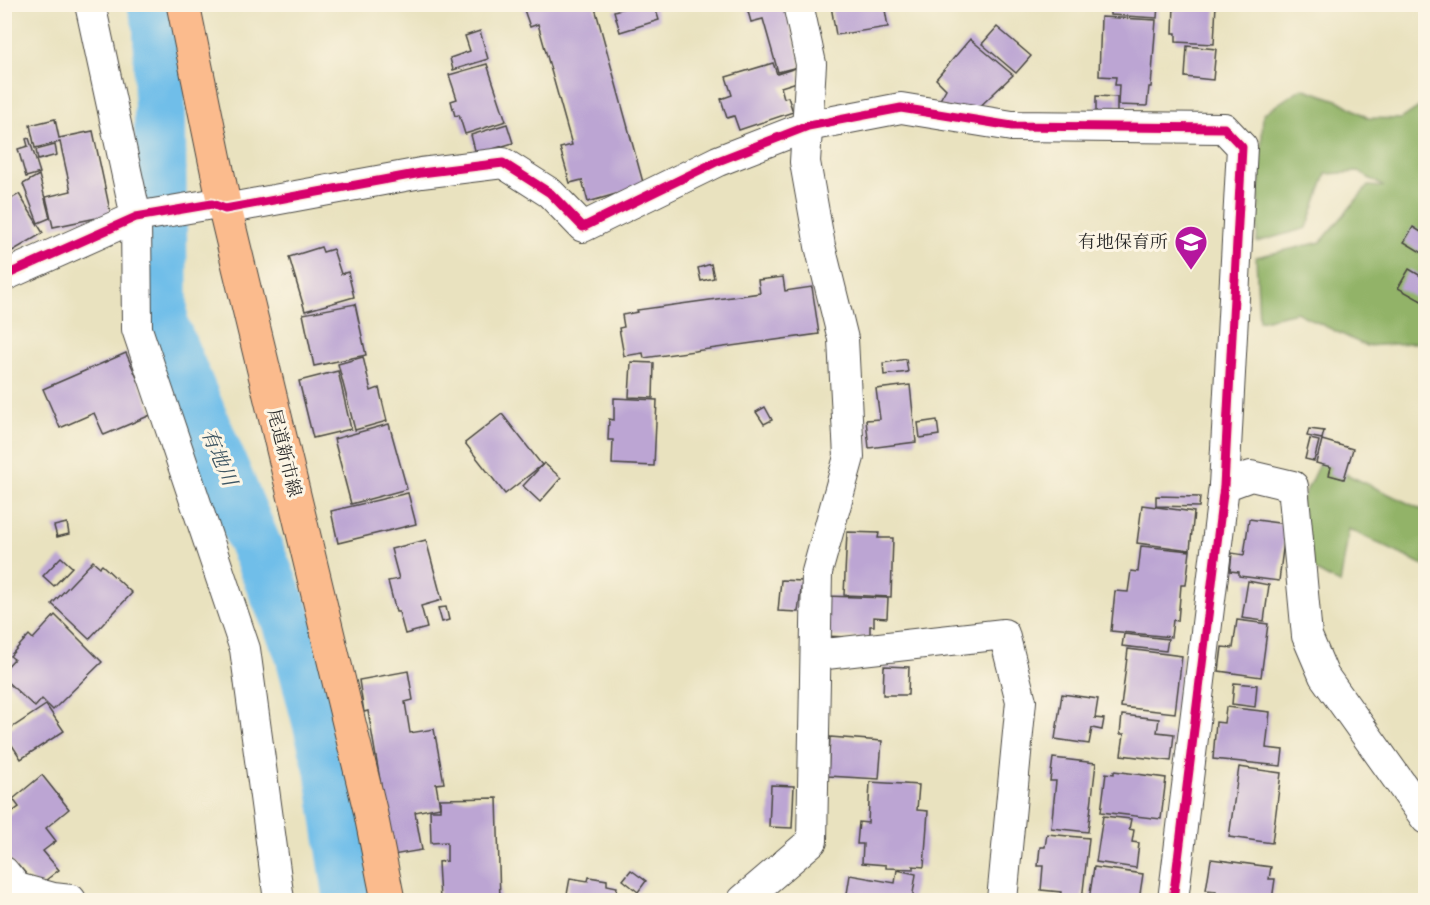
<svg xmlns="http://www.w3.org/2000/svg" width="1430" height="905" font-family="'IM FELL Double Pica','Noto Serif JP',serif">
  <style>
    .forest { fill: #92b367; stroke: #5e6f49; stroke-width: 1.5 }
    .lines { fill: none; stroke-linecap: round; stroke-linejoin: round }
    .river { stroke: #6fbee9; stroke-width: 52 }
    .building { fill: #bca5d3 }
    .minor-casing { stroke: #484641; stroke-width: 32 }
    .major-casing { stroke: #484641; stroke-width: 35 }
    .minor { stroke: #fff; stroke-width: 30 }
    .major { stroke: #fbbb8d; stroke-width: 33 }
    .cycleway-casing { stroke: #fcf5e5; stroke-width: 13 }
    .cycleway { stroke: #d6006c; stroke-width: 9 }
    .labels { text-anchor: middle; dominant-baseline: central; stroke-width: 6; stroke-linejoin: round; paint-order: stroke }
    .poi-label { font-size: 18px; fill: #2b2b2b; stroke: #fcf5e5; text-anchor: end }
    .street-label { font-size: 18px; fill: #2b2b2b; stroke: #fcf5e5 }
    .water-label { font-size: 20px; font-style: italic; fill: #3f5764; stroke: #fcf5e5 }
  </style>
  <rect width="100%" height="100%" fill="#fcf5e5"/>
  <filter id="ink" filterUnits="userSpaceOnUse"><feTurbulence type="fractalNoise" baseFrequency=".0167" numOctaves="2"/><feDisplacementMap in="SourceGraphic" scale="12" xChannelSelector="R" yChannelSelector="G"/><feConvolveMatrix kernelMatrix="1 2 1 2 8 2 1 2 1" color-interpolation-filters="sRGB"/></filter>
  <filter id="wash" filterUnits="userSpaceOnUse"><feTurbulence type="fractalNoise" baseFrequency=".008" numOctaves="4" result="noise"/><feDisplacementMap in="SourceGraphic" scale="24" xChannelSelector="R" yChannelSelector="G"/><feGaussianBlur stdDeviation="1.35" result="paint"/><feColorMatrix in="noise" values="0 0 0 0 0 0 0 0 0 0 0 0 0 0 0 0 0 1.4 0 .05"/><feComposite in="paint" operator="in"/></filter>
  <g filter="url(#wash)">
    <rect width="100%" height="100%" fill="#e9e2bf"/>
    <g class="forest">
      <path d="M1302 88 1340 101 1368 118 1401 119 1425 103V342L1366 346 1296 312 1259 321 1256 257 1321 242 1368 186 1384 187 1359 172 1326 174 1307 228 1257 242 1263 114Z"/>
      <path d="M1320 462 1425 511V566L1349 529 1340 584 1296 560 1299 506Z"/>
    </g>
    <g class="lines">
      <path class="river" d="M153 4 159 24 162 324 300 651 330 768 350 900"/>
    </g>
    <g id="blocks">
      <g class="building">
        <path d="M522 4H594L644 186 588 202 582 180 570 183 560 148 572 145 538 24 530 27Z"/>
        <path d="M638 4H654L659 20 620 32 614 11Z"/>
        <path d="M756 4H784L801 66 778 72 763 19 751 22 747 8Z"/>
        <path d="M838 4H884L888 27 836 35 831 6Z"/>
        <path d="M1110 4H1158L1157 18 1110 15Z"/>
        <path d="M1174 4H1216L1214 44 1176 42V33H1173Z"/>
        <path d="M1101 17 1156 20 1151 87H1149L1147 106 1118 105 1119 85H1115L1116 77 1099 76Z"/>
        <path d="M997 27 1031 56 1016 73 982 44Z"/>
        <path d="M480 31 488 59 453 70 450 58 470 51 465 36Z"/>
        <path d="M970 39 1013 75 972 114 937 105 946 89 936 79Z"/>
        <path d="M1187 46 1216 49 1213 80 1185 77Z"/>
        <path d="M773 63 777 74 796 68 800 81 781 87 784 98 788 97 793 112 739 130 734 116 727 118 721 99 732 95 726 77Z"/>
        <path d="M487 64 506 121 465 134 459 115 455 116 451 101 457 99 449 75Z"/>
        <path d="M1096 96 1117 97V119H1096Z"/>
        <path d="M55 119 59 138 93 131 111 215 53 227 46 197 71 191 60 142 35 148 30 125Z"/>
        <path d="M507 124 513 143 476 154 471 135Z"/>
        <path d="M29 138 40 173 26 177 18 149 28 146 26 139Z"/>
        <path d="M55 145 57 155 38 160 36 150Z"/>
        <path d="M39 175 50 218 38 223 23 184Z"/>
        <path d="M19 194 43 233 4 256V203Z"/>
        <path d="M1413 227 1426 235V251L1424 254 1404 242Z"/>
        <path d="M321 247 323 252 333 249 341 274 348 272 354 297 305 311 289 257Z"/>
        <path d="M711 264 714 278 701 281 698 268Z"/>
        <path d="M1409 269 1426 279 1425 303 1398 288Z"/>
        <path d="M783 277 785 291 812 287 819 334 644 358 643 353 624 356 619 328 624 327 622 315 638 312 637 310 760 293 758 280Z"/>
        <path d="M355 304 366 355 314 366 303 314Z"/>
        <path d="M126 353 153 414 104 435 94 413 60 428 43 389Z"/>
        <path d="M363 357 371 391 379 388 387 421 355 430 338 364Z"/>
        <path d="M906 359 908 372 884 375 883 363Z"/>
        <path d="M631 362 654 363 653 398 629 397Z"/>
        <path d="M338 371 351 429 313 438 299 381Z"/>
        <path d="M910 385 916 442 869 448 866 420 880 419 876 389Z"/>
        <path d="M614 398 657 400 654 466 612 464 613 440H608L609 419 614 420Z"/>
        <path d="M765 407 772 420 764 424 756 412Z"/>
        <path d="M502 414 542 465 505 494 465 443Z"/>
        <path d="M937 420 939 435 920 438 918 423Z"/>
        <path d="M389 424 407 489 351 504 334 439Z"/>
        <path d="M1309 429 1324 431 1322 439 1307 436Z"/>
        <path d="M1310 439 1319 441 1314 461 1305 459Z"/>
        <path d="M1322 440 1353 449 1344 479 1329 475 1331 467 1316 463Z"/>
        <path d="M544 463 561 478 540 502 523 486Z"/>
        <path d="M408 493 416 524 338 543 331 511Z"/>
        <path d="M1156 496 1200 497 1199 507 1156 506Z"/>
        <path d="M1142 505 1194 512 1190 550 1137 543Z"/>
        <path d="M1249 519 1286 524 1279 581 1239 576V572L1230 571 1232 553 1244 555Z"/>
        <path d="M67 523 69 534 57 537 54 526Z"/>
        <path d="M847 532 879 533 878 538H893L891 597 844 595Z"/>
        <path d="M426 540 442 600 421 606 427 628 405 634 399 612H396L388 581 399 579 391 549Z"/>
        <path d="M1141 546 1190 551 1186 585H1181L1178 621 1173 620 1171 637 1111 631 1115 591 1128 592 1131 571 1138 572Z"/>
        <path d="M61 557 72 567 54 586 43 576Z"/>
        <path d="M93 561 100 567 102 565 132 593 89 639 52 604Z"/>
        <path d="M781 580 802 581 798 612 778 611Z"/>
        <path d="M1248 581 1269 585 1264 621 1242 618Z"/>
        <path d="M825 596 888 598 887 618 874 617V626H870V638L824 636Z"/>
        <path d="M446 607 449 620 442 622 438 608Z"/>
        <path d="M55 615 102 662 53 710 42 699 35 707 4 679V670L14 659 10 656 29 635 33 639Z"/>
        <path d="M1237 620 1268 624 1261 677 1219 671 1222 647 1233 648Z"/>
        <path d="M1124 634 1168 639 1166 651 1122 646Z"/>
        <path d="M1128 649 1182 656 1175 713 1121 707Z"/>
        <path d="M884 666 909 667 908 695H883Z"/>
        <path d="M408 671 413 700 405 702 410 733 434 729 444 783 436 784 440 807 415 812 422 850 393 855 368 711 364 712 359 680Z"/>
        <path d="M1234 683 1257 685 1255 707 1232 704Z"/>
        <path d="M1062 694 1098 699 1095 718 1104 719 1102 730 1092 728 1089 744 1055 739Z"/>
        <path d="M46 705 64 731 21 759 4 733Z"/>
        <path d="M1226 707 1270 712 1266 748 1283 750 1281 766 1213 759 1216 722 1224 723Z"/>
        <path d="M1122 715 1159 719 1157 732 1174 734 1171 761 1121 755 1124 734H1120Z"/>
        <path d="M830 737 882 741 879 779 828 776Z"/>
        <path d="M1053 758 1096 763 1088 832 1051 828 1056 781H1050Z"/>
        <path d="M1239 767 1281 773 1272 843 1229 837Z"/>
        <path d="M1114 771 1166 778 1161 819 1101 812 1106 773 1114 774Z"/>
        <path d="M42 775 69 809 46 828 56 841 43 851 59 870 37 887 22 869 19 871 4 853V818L19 807 13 799Z"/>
        <path d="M870 782 919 785 917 810 928 811 924 867 913 866V869L886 868V865L862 863 863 844H857L859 822 868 823Z"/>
        <path d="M771 785 794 786 792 828 769 827Z"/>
        <path d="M497 798 500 900H440L438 862 447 861V842L431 843 430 810H440V799Z"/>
        <path d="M1103 816 1131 819 1129 829 1134 830 1132 842 1139 843 1136 868 1096 862Z"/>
        <path d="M1047 834 1089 838 1082 900H1060L1061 892 1041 890 1043 866H1038L1040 847H1045Z"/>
        <path d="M1211 859 1271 867 1269 879H1275L1272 900H1215L1216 891 1206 890Z"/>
        <path d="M1094 867 1143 874 1139 900H1089Z"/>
        <path d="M631 870 646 881 638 892 623 880Z"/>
        <path d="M897 870 916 874 912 900H846L850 875 895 883Z"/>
        <path d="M589 877 607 880V885L617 887 615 899 620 900H566L570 878 588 881Z"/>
      </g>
    </g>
  </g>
  <g filter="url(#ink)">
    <use href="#blocks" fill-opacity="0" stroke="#484641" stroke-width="1.5"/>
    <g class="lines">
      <g class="minor-casing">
        <g id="minor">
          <path d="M90 4 136 217 137 329 245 649 279 900"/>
          <path d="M4 276 136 217 212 204 225 209 421 173 503 163 550 193 583 227 718 161 808 126 901 108 1012 126 1224 128 1242 147 1224 486 1173 900"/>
          <path d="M1224 486 1251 476 1293 486 1307 636 1324 676 1426 819"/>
          <path d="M817 655 1004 634 1021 701 1002 900"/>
          <path d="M4 872 17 888 53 898 71 900"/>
          <path d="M743 900 812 841 817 572 849 457 843 339 820 246 805 162 811 64 798 4"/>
        </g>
      </g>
      <g class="major-casing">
        <path id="major" d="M183 4 225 209 370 810 388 900"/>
      </g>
      <use href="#minor" class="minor"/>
      <use href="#major" class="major"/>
      <g class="cycleway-casing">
        <path id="cycleway" d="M4 276 136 217 212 204 225 209 421 173 503 163 550 193 583 227 718 161 808 126 901 108 1012 126 1224 128 1242 147 1224 486 1173 900"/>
      </g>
      <use href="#cycleway" class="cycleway"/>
    </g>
  </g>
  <defs>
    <g id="school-pin" transform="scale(1.725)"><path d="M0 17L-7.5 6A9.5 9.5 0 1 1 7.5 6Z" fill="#b5179e" stroke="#fcf5e5"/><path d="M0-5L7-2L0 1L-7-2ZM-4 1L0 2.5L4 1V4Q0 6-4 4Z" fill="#fff"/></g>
  </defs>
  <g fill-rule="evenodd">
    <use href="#school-pin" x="1191" y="242"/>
  </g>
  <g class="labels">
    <g class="poi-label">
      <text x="1168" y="242">有地保育所</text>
    </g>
    <g class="street-label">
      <text transform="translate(284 453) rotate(76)">尾道新市線</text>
    </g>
    <g class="water-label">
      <text transform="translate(219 457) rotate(67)">有地川</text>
    </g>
  </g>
  <rect width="1430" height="905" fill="none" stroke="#fcf5e5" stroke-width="24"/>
</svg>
